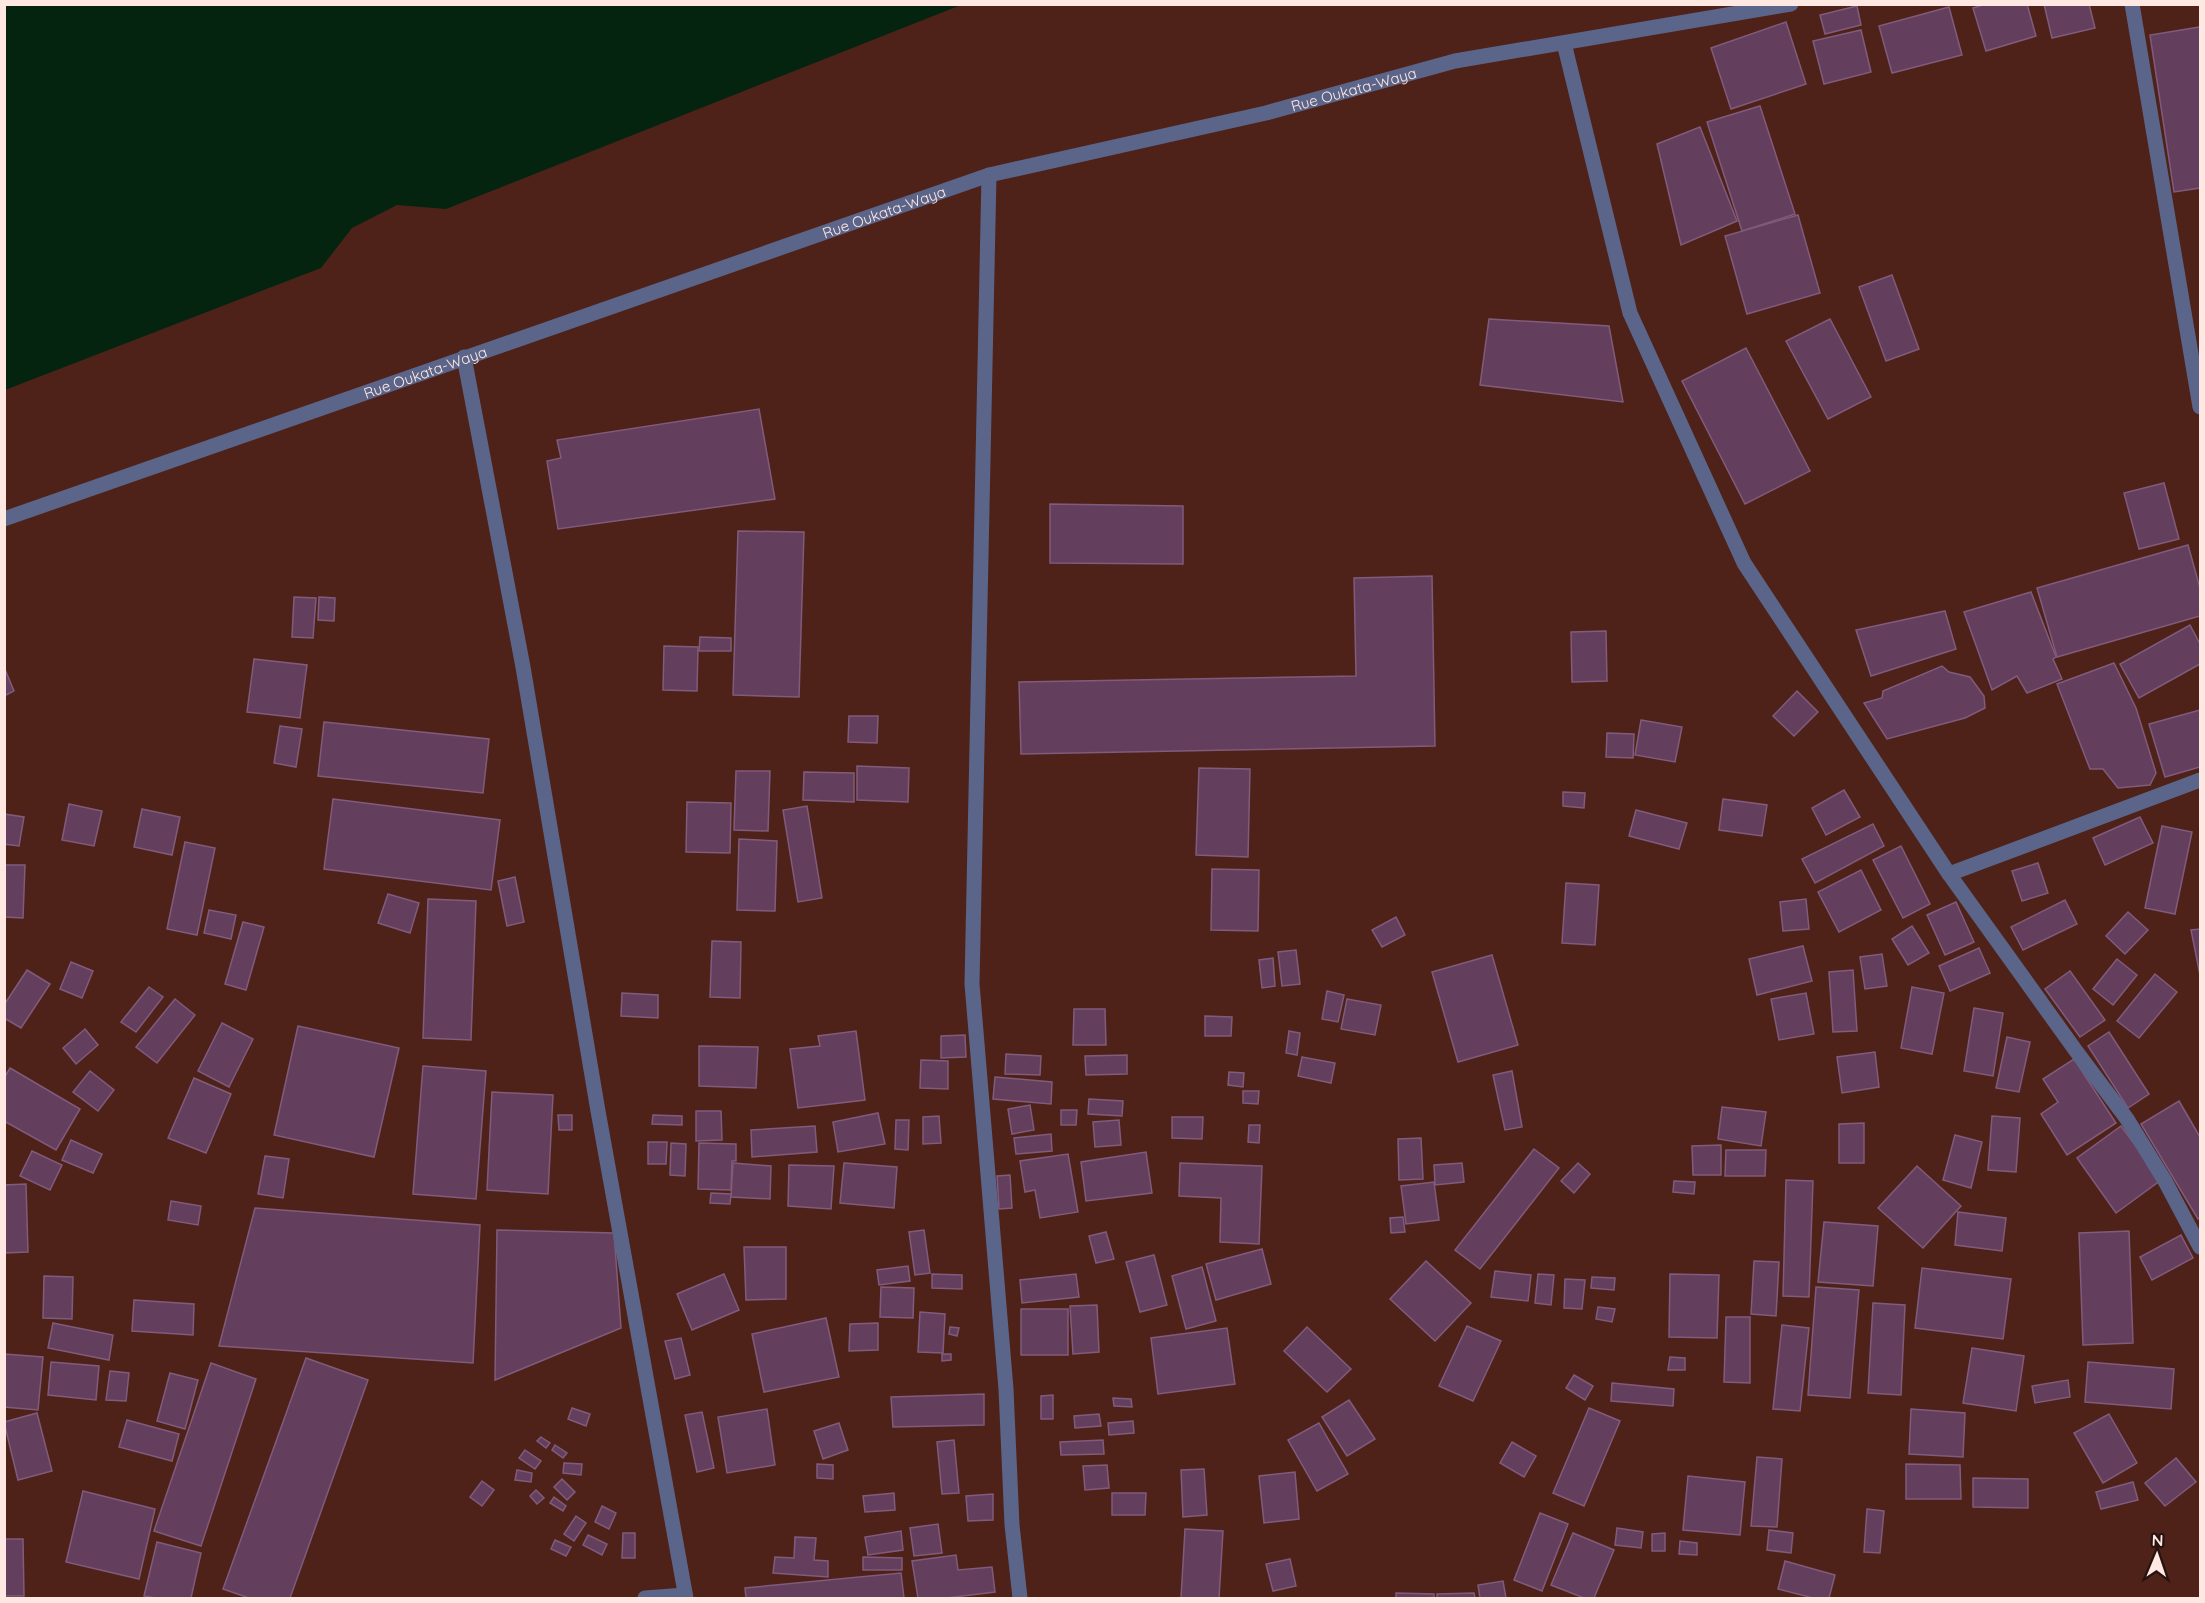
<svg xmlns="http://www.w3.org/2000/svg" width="2205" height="1603" font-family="Quicksand,sans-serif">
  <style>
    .water { fill: #052410 }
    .building { fill: #633e5d; stroke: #815b7b; stroke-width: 1.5 }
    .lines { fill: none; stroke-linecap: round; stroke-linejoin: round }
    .minor { stroke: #5b6589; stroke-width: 15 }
    .labels { text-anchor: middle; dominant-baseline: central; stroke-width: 4.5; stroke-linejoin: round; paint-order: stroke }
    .street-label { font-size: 15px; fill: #ffe7e2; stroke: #26120e }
  </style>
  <rect width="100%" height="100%" fill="#4e2219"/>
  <path class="water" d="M5 4H961V5L446 209 397 205 352 228 321 268 5 390Z"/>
  <g class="building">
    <path d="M1986 4H2027L2036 36 1986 51 1973 8Z"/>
    <path d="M2044 4H2089L2095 28 2052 38Z"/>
    <path d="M1857 6 1861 25 1825 34 1820 15Z"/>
    <path d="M1949 7 1962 55 1892 73 1879 26Z"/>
    <path d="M1786 22 1806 84 1731 109 1711 48Z"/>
    <path d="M2200 27V188L2174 192 2150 35Z"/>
    <path d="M1861 30 1871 72 1824 84 1813 41Z"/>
    <path d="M1760 106 1795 214 1742 231 1707 122Z"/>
    <path d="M1700 127 1737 221 1681 245 1657 144Z"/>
    <path d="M1798 215 1820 293 1747 314 1725 236Z"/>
    <path d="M1892 275 1919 349 1886 361 1859 287Z"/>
    <path d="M1489 319 1609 326 1623 402 1480 385Z"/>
    <path d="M1830 319 1871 397 1828 419 1786 341Z"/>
    <path d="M1746 348 1810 471 1745 504 1682 381Z"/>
    <path d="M759 409 775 499 558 529 547 461 561 458 557 440Z"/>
    <path d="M2164 483 2179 539 2139 549 2124 493Z"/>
    <path d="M1050 504 1183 506V564L1050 563Z"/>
    <path d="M738 531 804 532 799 697 733 695Z"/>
    <path d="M2188 545 2200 588V616L2057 657 2037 588Z"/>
    <path d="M1432 576 1435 746 1021 754 1019 682 1356 676 1354 578Z"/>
    <path d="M2031 592 2056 657 2053 659 2062 679 2027 693 2017 676 1992 690 1964 612Z"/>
    <path d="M294 597 316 598 313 638 292 637Z"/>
    <path d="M319 597 335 598 334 621 318 620Z"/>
    <path d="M1945 611 1956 649 1871 676 1856 630Z"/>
    <path d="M2190 625 2200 644V664L2139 698 2120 664Z"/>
    <path d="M1606 631 1607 681 1572 682 1571 632Z"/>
    <path d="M700 637 731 638V651H699Z"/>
    <path d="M664 646 698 647 697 691 663 690Z"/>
    <path d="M254 659 307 665 300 718 247 712Z"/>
    <path d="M2114 663 2136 708 2156 773 2150 785 2118 788 2103 769H2090L2057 684Z"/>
    <path d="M1942 666 1949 672 1970 677 1984 696 1985 708 1965 718 1887 739 1864 703 1882 698 1883 691Z"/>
    <path d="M4 667 14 691 4 696Z"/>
    <path d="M1797 691 1818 712 1794 736 1773 716Z"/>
    <path d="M2200 710V767L2165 777 2149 724Z"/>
    <path d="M849 716H878L877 743 848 742Z"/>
    <path d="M1641 720 1682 727 1675 762 1635 755Z"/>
    <path d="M324 722 489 739 483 793 318 776Z"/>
    <path d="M280 726 302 729 296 767 274 763Z"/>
    <path d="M1607 733 1634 734 1633 758 1606 757Z"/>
    <path d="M857 766 909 768 908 802 857 800Z"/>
    <path d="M1199 768 1250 769 1248 857 1196 855Z"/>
    <path d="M736 771H770L768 831 734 830Z"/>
    <path d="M804 772 854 773V802L803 800Z"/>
    <path d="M1844 790 1860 817 1826 835 1812 808Z"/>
    <path d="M1563 792 1585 793 1584 808 1563 806Z"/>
    <path d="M333 799 500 820 491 890 324 869Z"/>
    <path d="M1723 799 1767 805 1762 836 1719 830Z"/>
    <path d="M687 802 731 803 730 853 686 852Z"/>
    <path d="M69 804 102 811 94 846 62 840Z"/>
    <path d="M807 806 822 898 798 902 783 810Z"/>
    <path d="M142 809 180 817 172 855 134 847Z"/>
    <path d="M1636 810 1687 823 1679 849 1629 836Z"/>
    <path d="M4 814 24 817 19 846 4 844Z"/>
    <path d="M2140 817 2153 843 2105 865 2093 838Z"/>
    <path d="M1873 824 1884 846 1815 883 1802 859Z"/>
    <path d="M2162 826 2192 832 2175 914 2145 908Z"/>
    <path d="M739 839 777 841 775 911 737 910Z"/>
    <path d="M185 842 215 848 197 935 167 929Z"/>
    <path d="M1901 846 1930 904 1903 918 1873 860Z"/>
    <path d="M2038 863 2048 893 2022 901 2012 871Z"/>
    <path d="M4 865H25L23 918 4 917Z"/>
    <path d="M1212 869 1259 870 1258 931 1211 930Z"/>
    <path d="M1861 870 1881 910 1839 932 1818 892Z"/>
    <path d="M515 877 524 922 507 926 498 881Z"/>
    <path d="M1566 883 1599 885 1595 945 1562 943Z"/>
    <path d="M388 894 419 903 410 933 378 923Z"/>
    <path d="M428 899 476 901 471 1040 423 1038Z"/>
    <path d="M1806 899 1809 929 1783 931 1780 902Z"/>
    <path d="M2065 900 2077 924 2023 950 2011 927Z"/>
    <path d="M1956 902 1974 942 1945 955 1927 915Z"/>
    <path d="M209 910 236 915 231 939 204 933Z"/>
    <path d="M2128 912 2148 930 2125 954 2106 936Z"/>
    <path d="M1396 917 1405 935 1382 947 1372 930Z"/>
    <path d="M243 922 264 927 246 990 225 984Z"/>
    <path d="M1912 926 1929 953 1908 965 1892 939Z"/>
    <path d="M2200 929V975L2191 930Z"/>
    <path d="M712 941 741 942 740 998 710 997Z"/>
    <path d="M1803 946 1812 981 1757 995 1749 959Z"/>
    <path d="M1979 948 1990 973 1950 991 1939 966Z"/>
    <path d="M1296 950 1300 984 1282 986 1278 952Z"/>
    <path d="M1882 954 1887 986 1865 989 1860 957Z"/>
    <path d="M1492 955 1518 1045 1458 1062 1432 972Z"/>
    <path d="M1273 958 1275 986 1262 988 1259 960Z"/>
    <path d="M2117 959 2137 975 2113 1005 2093 989Z"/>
    <path d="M71 962 93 971 82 998 60 989Z"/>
    <path d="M27 970 50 984 21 1028 4 1018V1005Z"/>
    <path d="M1853 970 1857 1031 1833 1032 1829 972Z"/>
    <path d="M2070 971 2105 1020 2080 1037 2045 989Z"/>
    <path d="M2155 974 2177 992 2139 1038 2117 1021Z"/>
    <path d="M149 987 163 997 136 1032 121 1022Z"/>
    <path d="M1912 987 1944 993 1932 1054 1901 1048Z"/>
    <path d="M1327 991 1344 995 1338 1022 1322 1019Z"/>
    <path d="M622 993 658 995V1018L621 1016Z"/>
    <path d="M1806 993 1814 1034 1779 1040 1771 999Z"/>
    <path d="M175 999 195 1015 157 1063 136 1047Z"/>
    <path d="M1347 999 1381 1005 1375 1035 1341 1029Z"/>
    <path d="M1974 1008 2003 1013 1993 1076 1964 1071Z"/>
    <path d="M1074 1009H1105L1106 1045H1073Z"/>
    <path d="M1205 1016 1232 1017 1231 1036H1205Z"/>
    <path d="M222 1023 253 1039 229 1087 198 1071Z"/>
    <path d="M298 1026 399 1048 374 1157 274 1135Z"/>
    <path d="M85 1029 98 1045 76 1064 63 1048Z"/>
    <path d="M856 1031 865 1100 798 1108 790 1049 820 1046 818 1036Z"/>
    <path d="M1289 1031 1300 1033 1297 1055 1286 1053Z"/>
    <path d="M2109 1032 2149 1094 2128 1108 2088 1046Z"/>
    <path d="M965 1035 966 1057 941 1058V1036Z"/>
    <path d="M2007 1037 2030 1042 2019 1092 1996 1088Z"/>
    <path d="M699 1046 758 1047 756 1088 699 1086Z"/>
    <path d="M1875 1052 1879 1087 1842 1093 1837 1057Z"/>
    <path d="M1006 1054 1041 1056 1040 1075 1005 1074Z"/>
    <path d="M1127 1055V1074L1086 1075 1085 1056Z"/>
    <path d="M1302 1057 1335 1063 1331 1083 1298 1076Z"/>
    <path d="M2074 1059 2116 1123 2067 1155 2041 1114 2058 1102 2043 1079Z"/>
    <path d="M921 1060 948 1061V1089L920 1088Z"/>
    <path d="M423 1066 486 1071 476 1199 413 1194Z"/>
    <path d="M10 1068 80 1109 56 1150 4 1121V1078Z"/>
    <path d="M90 1071 114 1090 98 1111 73 1092Z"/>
    <path d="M1512 1071 1522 1127 1505 1130 1493 1075Z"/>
    <path d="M1229 1072 1244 1073 1243 1087 1228 1085Z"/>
    <path d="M995 1077 1052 1082 1051 1104 993 1099Z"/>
    <path d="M194 1078 231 1094 206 1153 168 1138Z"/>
    <path d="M1243 1091H1259L1258 1104 1243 1103Z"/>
    <path d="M492 1092 553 1095 548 1194 487 1190Z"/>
    <path d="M1089 1099 1123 1101 1122 1116 1088 1114Z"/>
    <path d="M2179 1101 2200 1137V1217L2198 1219 2141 1124Z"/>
    <path d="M1030 1105 1034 1130 1012 1134 1008 1109Z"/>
    <path d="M1722 1107 1766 1112 1761 1146 1718 1139Z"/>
    <path d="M1061 1110H1077L1076 1125H1061Z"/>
    <path d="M696 1111H721L722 1140 696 1141Z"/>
    <path d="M878 1113 885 1144 838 1152 833 1122Z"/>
    <path d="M558 1115H572V1130H559Z"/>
    <path d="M653 1115 682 1116V1125L652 1124Z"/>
    <path d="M939 1116 941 1143 923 1144V1117Z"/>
    <path d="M1992 1116 2020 1118 2016 1172 1988 1170Z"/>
    <path d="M1172 1117H1203L1202 1139 1172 1138Z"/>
    <path d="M896 1120H909L908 1150 895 1149Z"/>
    <path d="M1119 1120 1121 1145 1095 1147 1093 1122Z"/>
    <path d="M1864 1123V1163H1839V1124Z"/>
    <path d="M1249 1125H1260L1259 1143 1248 1142Z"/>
    <path d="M815 1126 817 1152 752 1157 751 1130Z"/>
    <path d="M2121 1126 2161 1180 2116 1213 2077 1158Z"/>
    <path d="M1051 1134 1052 1151 1016 1154 1014 1138Z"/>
    <path d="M1955 1135 1982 1142 1971 1188 1943 1180Z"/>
    <path d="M1421 1138 1423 1179 1399 1180 1398 1139Z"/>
    <path d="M71 1140 102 1154 93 1173 62 1160Z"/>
    <path d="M648 1142H667L666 1164H648Z"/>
    <path d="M671 1143 686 1144 685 1176 670 1175Z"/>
    <path d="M699 1143 736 1144V1161H732L731 1190 698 1189Z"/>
    <path d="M1721 1145V1175H1693L1692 1146Z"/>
    <path d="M1534 1149 1559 1168 1480 1269 1455 1250Z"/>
    <path d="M1726 1150H1766L1765 1176H1725Z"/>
    <path d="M32 1151 62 1165 50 1190 20 1176Z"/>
    <path d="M1146 1152 1152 1193 1086 1201 1081 1162Z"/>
    <path d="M1068 1154 1078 1212 1040 1218 1035 1190 1025 1192 1020 1161Z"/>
    <path d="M265 1156 289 1159 283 1198 258 1194Z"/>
    <path d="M733 1163 771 1166 770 1199 731 1197Z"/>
    <path d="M844 1163 897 1167 894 1208 840 1203Z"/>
    <path d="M1180 1163 1262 1166 1259 1244 1220 1242 1221 1198 1179 1196Z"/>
    <path d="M1462 1163 1464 1182 1435 1185 1434 1165Z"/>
    <path d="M1578 1163 1590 1174 1574 1193 1561 1181Z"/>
    <path d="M789 1165 834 1166 831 1209 788 1206Z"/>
    <path d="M1917 1166 1961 1206 1923 1248 1878 1208Z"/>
    <path d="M1010 1175 1012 1208 999 1209 997 1176Z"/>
    <path d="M1786 1180 1813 1181 1809 1297 1783 1296Z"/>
    <path d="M1674 1181 1695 1182 1694 1194 1673 1192Z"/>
    <path d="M1434 1182 1439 1220 1406 1224 1401 1186Z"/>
    <path d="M26 1184 28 1252 4 1253V1185Z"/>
    <path d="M711 1193 731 1194 730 1204 710 1203Z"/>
    <path d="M171 1201 201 1206 198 1225 168 1220Z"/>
    <path d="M255 1208 480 1225 473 1363 219 1346Z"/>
    <path d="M1958 1212 2006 1218 2002 1251 1955 1245Z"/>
    <path d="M1403 1217 1405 1232 1391 1233 1390 1218Z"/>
    <path d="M1824 1222 1878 1226 1873 1286 1818 1282Z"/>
    <path d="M497 1230 614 1233 621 1328 495 1380Z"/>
    <path d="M924 1230 930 1273 915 1275 909 1232Z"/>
    <path d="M2129 1231 2133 1343 2083 1345 2079 1233Z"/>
    <path d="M1106 1232 1114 1259 1096 1263 1089 1236Z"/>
    <path d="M2181 1235 2193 1258 2152 1280 2140 1257Z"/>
    <path d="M744 1247H786V1299L746 1300Z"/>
    <path d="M1262 1249 1271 1284 1216 1300 1206 1264Z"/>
    <path d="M1154 1255 1167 1305 1140 1312 1126 1262Z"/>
    <path d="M1426 1261 1471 1303 1435 1341 1390 1299Z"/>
    <path d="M1754 1261 1779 1262 1776 1316 1751 1314Z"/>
    <path d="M908 1266 910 1281 879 1285 877 1270Z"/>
    <path d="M1202 1267 1216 1321 1186 1329 1172 1276Z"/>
    <path d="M1922 1268 2011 1279 2003 1339 1915 1328Z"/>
    <path d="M1495 1271 1531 1275 1528 1301 1491 1297Z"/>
    <path d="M724 1274 739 1310 692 1330 677 1294Z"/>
    <path d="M932 1274 962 1275V1289L932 1288Z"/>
    <path d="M1076 1274 1079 1297 1022 1303 1020 1280Z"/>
    <path d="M1538 1274 1554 1275 1551 1305 1535 1303Z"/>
    <path d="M1670 1274 1719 1275 1717 1338 1669 1337Z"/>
    <path d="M44 1276 73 1277 72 1319 43 1318Z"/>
    <path d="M1592 1277 1615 1278 1614 1290 1591 1288Z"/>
    <path d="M1565 1279 1585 1280 1582 1309 1564 1308Z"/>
    <path d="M881 1287 914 1288 913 1318 880 1317Z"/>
    <path d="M1816 1287 1859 1290 1850 1398 1808 1395Z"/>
    <path d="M134 1300 194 1304 193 1335 132 1331Z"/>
    <path d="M1873 1303 1905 1305 1901 1395 1868 1393Z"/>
    <path d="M1097 1305 1099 1352 1073 1354 1070 1306Z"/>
    <path d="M1598 1307 1615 1309 1612 1322 1596 1319Z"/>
    <rect x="1021" y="1309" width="47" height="46"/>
    <path d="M920 1312 945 1314 943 1353 918 1352Z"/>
    <path d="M1726 1317H1750V1383L1724 1382Z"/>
    <path d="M826 1318 839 1377 764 1392 752 1334Z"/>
    <path d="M53 1323 113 1335 109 1360 48 1348Z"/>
    <path d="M878 1323V1350L849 1351 850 1324Z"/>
    <path d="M1782 1325 1809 1328 1800 1411 1773 1409Z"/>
    <path d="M1467 1326 1501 1341 1473 1401 1439 1386Z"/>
    <path d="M950 1327 959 1328 957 1336 949 1334Z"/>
    <path d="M1307 1327 1351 1369 1327 1392 1284 1351Z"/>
    <path d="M1227 1328 1235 1384 1158 1394 1151 1338Z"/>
    <path d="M681 1338 690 1375 675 1379 665 1341Z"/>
    <path d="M1972 1348 2024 1356 2016 1411 1963 1403Z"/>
    <path d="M4 1354 43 1357 38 1410 4 1407Z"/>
    <path d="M942 1354H951V1360L942 1361Z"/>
    <path d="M1670 1357 1685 1358V1370H1668Z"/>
    <path d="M306 1358 368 1380 290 1598H249L223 1589Z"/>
    <path d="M51 1362 99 1366 96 1400 48 1395Z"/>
    <path d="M2088 1362 2174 1369 2171 1409 2085 1402Z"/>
    <path d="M211 1363 256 1379 201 1546 154 1531Z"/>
    <path d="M110 1371 129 1373 126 1401 106 1400Z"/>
    <path d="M170 1373 198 1380 185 1429 157 1421Z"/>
    <path d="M1574 1375 1593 1386 1585 1400 1566 1388Z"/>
    <path d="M2068 1380 2070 1397 2035 1403 2032 1386Z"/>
    <path d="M1612 1383 1674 1389 1673 1406 1611 1401Z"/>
    <path d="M984 1394V1425L893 1427 891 1397Z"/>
    <path d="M1053 1395V1419H1041V1396Z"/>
    <path d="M1113 1398 1131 1399 1132 1407 1114 1406Z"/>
    <path d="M1349 1400 1375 1439 1347 1456 1322 1417Z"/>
    <path d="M572 1408 590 1414 586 1426 568 1419Z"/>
    <path d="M1589 1408 1620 1421 1584 1506 1553 1493Z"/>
    <path d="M767 1409 775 1465 727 1473 718 1417Z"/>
    <path d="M1911 1409 1965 1413 1963 1457 1909 1454Z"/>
    <path d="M702 1412 714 1468 697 1472 685 1415Z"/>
    <path d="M37 1413 52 1471 18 1480 4 1422Z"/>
    <path d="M1099 1414 1101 1426 1075 1428 1074 1416Z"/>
    <path d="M2109 1414 2137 1463 2103 1483 2074 1433Z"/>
    <path d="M127 1420 179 1434 172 1461 119 1447Z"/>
    <path d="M1133 1421 1134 1433 1109 1435 1108 1423Z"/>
    <path d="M839 1423 848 1450 823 1459 814 1431Z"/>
    <path d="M1319 1423 1348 1474 1317 1491 1288 1440Z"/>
    <path d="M541 1437 550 1443 546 1448 537 1441Z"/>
    <path d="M954 1440 959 1493 942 1494 937 1442Z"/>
    <path d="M1103 1440 1104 1454 1061 1455 1060 1442Z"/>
    <path d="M1512 1442 1536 1456 1524 1477 1500 1463Z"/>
    <path d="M555 1445 567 1453 563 1458 552 1450Z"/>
    <path d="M525 1450 541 1461 535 1469 519 1458Z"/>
    <path d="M1757 1457 1782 1459 1777 1527 1751 1526Z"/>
    <path d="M2176 1458 2196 1482 2165 1506 2145 1483Z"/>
    <path d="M564 1463 582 1464 581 1475 563 1473Z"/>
    <path d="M817 1464 833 1465V1479L817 1478Z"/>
    <path d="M1906 1464 1960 1465 1961 1499H1906Z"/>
    <path d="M1107 1465 1109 1488 1085 1490 1083 1466Z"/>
    <path d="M1204 1469 1207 1515 1183 1517 1181 1470Z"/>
    <path d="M517 1470 532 1473 531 1482 515 1480Z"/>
    <path d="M1295 1472 1299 1519 1264 1523 1259 1476Z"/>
    <path d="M1688 1476 1745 1482 1740 1535 1683 1530Z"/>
    <path d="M1973 1478 2028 1479V1508L1973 1507Z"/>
    <path d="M562 1479 575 1492 567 1500 554 1487Z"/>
    <path d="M482 1481 494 1490 482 1506 470 1497Z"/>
    <path d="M2133 1482 2138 1500 2101 1509 2096 1492Z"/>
    <path d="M536 1490 544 1498 537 1504 530 1496Z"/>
    <path d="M83 1491 155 1509 139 1579 66 1562Z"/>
    <path d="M894 1493 895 1510 865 1512 863 1496Z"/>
    <path d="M1112 1493H1146L1145 1515H1112Z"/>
    <path d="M993 1494V1520L968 1521 966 1496Z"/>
    <path d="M554 1497 566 1506 563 1511 550 1503Z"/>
    <path d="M602 1506 616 1513 609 1529 595 1522Z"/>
    <path d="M1867 1509 1884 1511 1880 1553 1864 1552Z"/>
    <path d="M1540 1513 1568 1524 1542 1591 1514 1580Z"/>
    <path d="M576 1516 586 1523 574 1541 564 1534Z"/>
    <path d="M938 1524 942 1553 914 1556 910 1528Z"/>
    <path d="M1617 1528 1643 1532 1641 1548 1615 1545Z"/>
    <path d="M1185 1529 1223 1531 1219 1598H1181Z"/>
    <path d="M1769 1530 1793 1533 1791 1553 1767 1550Z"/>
    <path d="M901 1531 903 1550 868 1555 865 1537Z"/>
    <path d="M623 1533H635V1558H622Z"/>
    <path d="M1573 1533 1614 1550 1594 1598H1584L1551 1585Z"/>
    <path d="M1665 1533V1551H1652V1534Z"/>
    <path d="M588 1535 607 1544 602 1555 583 1545Z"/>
    <path d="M795 1537 816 1538 814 1560 828 1561V1577L773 1573 775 1557 794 1558Z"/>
    <path d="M4 1539H23L24 1596H4Z"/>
    <path d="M555 1540 571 1547 566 1556 551 1549Z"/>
    <path d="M1680 1541 1697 1543V1555L1679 1554Z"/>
    <path d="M157 1542 201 1553 191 1598H156L144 1596Z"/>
    <path d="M956 1555 958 1570 992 1567 995 1592 946 1598H918L912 1561Z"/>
    <path d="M863 1557 902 1558V1570H863Z"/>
    <path d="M1290 1559 1296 1586 1273 1591 1266 1564Z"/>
    <path d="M1785 1561 1835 1575 1829 1598H1813L1778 1589Z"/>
    <path d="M901 1573 904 1598H746L745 1588Z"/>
    <path d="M1503 1581 1506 1598H1480L1478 1585Z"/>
    <path d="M1396 1593 1434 1594V1598H1396Z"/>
    <path d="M1474 1593 1475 1598H1437V1594Z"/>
  </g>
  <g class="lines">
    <g class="minor">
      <path d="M2132 4 2200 407"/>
      <path d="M1564 43 1630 313 1744 563 1949 874 2076 1051 2127 1119 2165 1181 2200 1247"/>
      <path d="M989 175 972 984 1006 1389 1012 1525 1020 1598"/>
      <path d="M464 357 523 667 598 1111 686 1598"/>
      <path id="s1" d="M4 519 989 175 1266 113 1455 61 1791 4"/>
      <path d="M1949 874 2200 780"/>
      <path d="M645 1598 685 1595"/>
    </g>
  </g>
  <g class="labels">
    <g class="street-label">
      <text stroke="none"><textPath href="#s1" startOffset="1418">Rue Oukata-Waya</textPath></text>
      <text stroke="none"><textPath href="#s1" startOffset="932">Rue Oukata-Waya</textPath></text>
      <text stroke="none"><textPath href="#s1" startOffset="446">Rue Oukata-Waya</textPath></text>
    </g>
  </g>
  <rect width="2205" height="1603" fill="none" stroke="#ffe7e2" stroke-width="12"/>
  <g transform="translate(2157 1555) rotate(2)" stroke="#26120e" stroke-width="4.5" paint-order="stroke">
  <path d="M0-4.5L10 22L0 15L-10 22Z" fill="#ffe7e2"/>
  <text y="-9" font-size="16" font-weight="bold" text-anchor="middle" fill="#ffe7e2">N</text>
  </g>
</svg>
